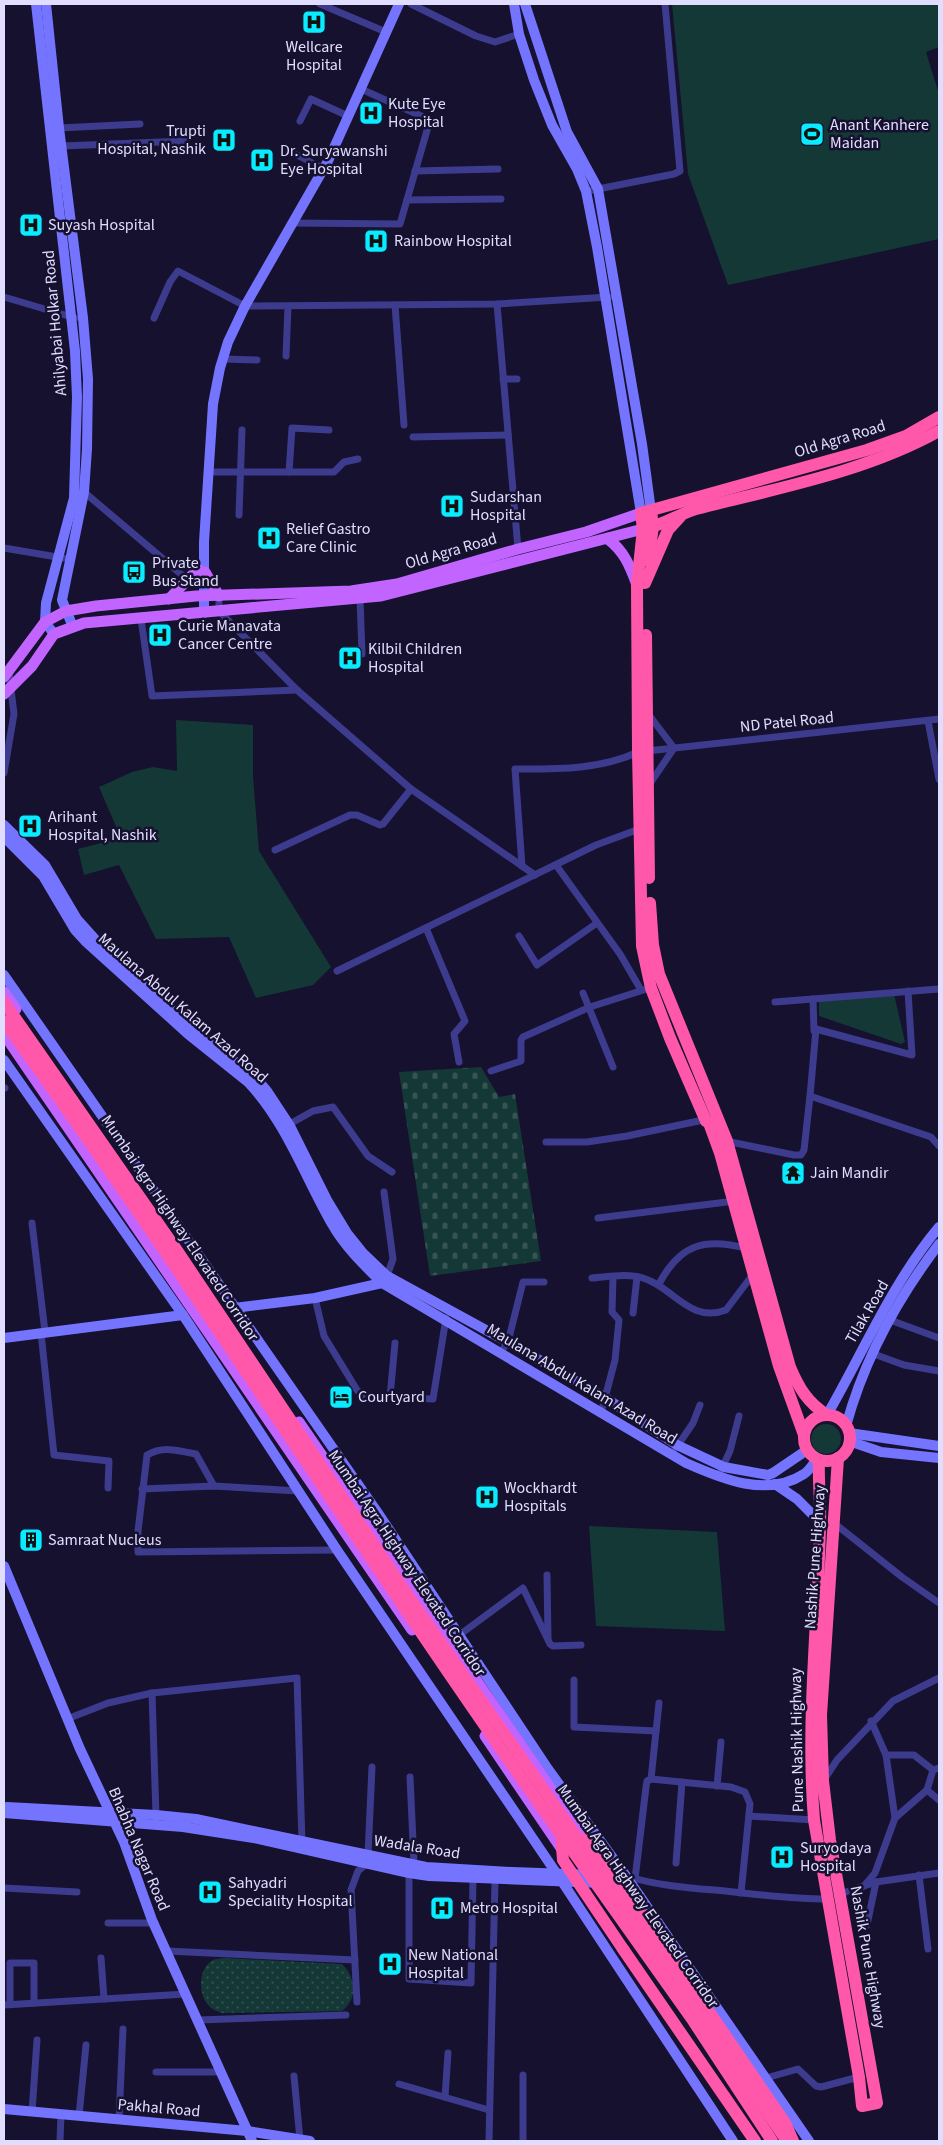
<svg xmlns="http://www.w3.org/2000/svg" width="943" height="2145" font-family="'Source Sans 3',sans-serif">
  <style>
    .grass { fill: #143836 }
    .cemetery { fill: url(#cemetery-stones) }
    .park { fill: url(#park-dots) }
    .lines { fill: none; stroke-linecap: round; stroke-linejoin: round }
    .street { stroke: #3c3b8e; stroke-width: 7 }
    .secondary { stroke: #7574ff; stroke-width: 10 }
    .primary { stroke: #c264ff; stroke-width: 11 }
    .highway { stroke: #ff58ab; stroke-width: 12 }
    .highway-bridge { stroke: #ff58ab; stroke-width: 12 }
    .labels { text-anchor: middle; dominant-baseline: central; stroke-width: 5; stroke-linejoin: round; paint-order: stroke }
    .poi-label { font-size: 16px; fill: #e1ddff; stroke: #15112e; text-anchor: start }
    .street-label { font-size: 16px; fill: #e1ddff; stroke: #15112e }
  </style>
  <defs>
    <pattern id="cemetery-stones" width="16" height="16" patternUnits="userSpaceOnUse" patternTransform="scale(1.25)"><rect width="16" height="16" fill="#143836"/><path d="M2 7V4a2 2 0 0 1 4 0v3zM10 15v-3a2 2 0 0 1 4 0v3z" fill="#365454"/></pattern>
    <pattern id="park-dots" width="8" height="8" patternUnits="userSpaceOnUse" patternTransform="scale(1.25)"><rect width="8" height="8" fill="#143836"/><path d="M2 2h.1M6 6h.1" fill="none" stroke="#365454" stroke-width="1.8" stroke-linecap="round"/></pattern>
  </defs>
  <rect width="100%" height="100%" fill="#15112e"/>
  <g class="grass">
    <path d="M672 4H939V47L926 52 939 94V239L728 285 688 174Z"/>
    <path d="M176 720 253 725V776L259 851 331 967 313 985 256 998 229 937 156 939 119 865 84 875 78 849 121 838 99 787 132 772 153 767 177 771Z"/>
    <path d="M894 994 905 1042 901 1044 819 1016V999Z"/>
    <circle cx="826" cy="1439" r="15"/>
    <path d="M589 1526 717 1532 725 1631 596 1626Z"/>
  </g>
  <path class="cemetery" d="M481 1067 499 1097 515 1094 541 1261 430 1276 399 1072Z"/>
  <path class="park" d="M224 1958 342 1964C356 1977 358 1999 342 2011L221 2013C218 2011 213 2010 210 2007 198 1996 197 1969 213 1960 216 1959 221 1958 224 1958Z"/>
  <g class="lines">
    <g class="street">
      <path d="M320 4 386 32"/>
      <path d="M411 4 476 36 495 42 519 34"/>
      <path d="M300 121 311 99 348 116"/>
      <path d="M59 128 140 124"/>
      <path d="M62 146 186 141"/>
      <path d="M295 154 324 169"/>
      <path d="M415 171 498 169"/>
      <path d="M593 190 674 174 680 171 665 4"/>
      <path d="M407 200 501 199"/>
      <path d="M293 223 400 224 430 120 361 89"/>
      <path d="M4 297 75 318"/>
      <path d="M497 304 518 549"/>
      <path d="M395 305 404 425"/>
      <path d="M154 318 170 282 178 271 245 306 497 304 609 297"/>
      <path d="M286 356 288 306"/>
      <path d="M223 359 257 360"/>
      <path d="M503 379H517"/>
      <path d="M413 437 508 435"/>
      <path d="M208 472H334L344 462 358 459"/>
      <path d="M289 472 292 428 329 430"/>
      <path d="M84 492 188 580"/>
      <path d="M239 515 242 430"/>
      <path d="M4 548 63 558"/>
      <path d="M219 596V611L297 690 411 789 535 875"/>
      <path d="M360 598 362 654"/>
      <path d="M141 619 152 696 297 690"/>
      <path d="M649 715 674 748 649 785"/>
      <path d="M928 721 939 779"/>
      <path d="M4 773 14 714 9 673"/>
      <path d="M275 850 350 815H357L380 825 383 824 411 789"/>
      <path d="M556 865 620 954 641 990"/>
      <path d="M522 866 515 769C556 769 600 770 638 752L939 719"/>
      <path d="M426 928 465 1021 454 1034 459 1062"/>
      <path d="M519 936 537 965 597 923"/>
      <path d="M337 971 596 845 642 828"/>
      <path d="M583 993 613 1067"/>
      <path d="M813 999 814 1031"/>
      <path d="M775 1002 939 989"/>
      <path d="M491 1071 521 1061V1040L523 1037 590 1007 653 987"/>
      <path d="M4 1088H5"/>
      <path d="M810 1096 816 1029 912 1055 908 991"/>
      <path d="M286 1126 313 1111 333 1107 368 1156 392 1172"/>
      <path d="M726 1141 794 1155H801L804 1150 810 1096 931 1137 939 1146"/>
      <path d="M546 1142H587L627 1136 708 1119"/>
      <path d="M384 1192 393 1259 387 1276"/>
      <path d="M598 1218 735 1201"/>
      <path d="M32 1223 45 1332"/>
      <path d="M592 1278C607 1277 628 1273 643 1278 673 1287 690 1324 726 1310L754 1273"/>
      <path d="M659 1284C680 1244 705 1237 748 1249"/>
      <path d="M315 1298 324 1336 357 1390 364 1396 433 1399 446 1318"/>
      <path d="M633 1313 637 1277"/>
      <path d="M890 1320 939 1338"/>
      <path d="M41 1333 54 1455 109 1461 108 1488"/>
      <path d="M500 1353 508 1342 523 1282H544"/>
      <path d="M871 1353 904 1365 939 1371"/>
      <path d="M390 1397 395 1343"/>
      <path d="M601 1413 615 1360 619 1320 612 1312 613 1277"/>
      <path d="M676 1448 693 1423 700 1405"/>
      <path d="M721 1470 730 1451 739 1416"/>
      <path d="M214 1486 196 1454C178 1451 164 1445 147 1455L138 1531V1552L337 1550"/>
      <path d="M142 1489 214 1486 298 1491"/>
      <path d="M834 1523 902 1577 939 1603"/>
      <path d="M547 1575 548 1638"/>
      <path d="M458 1636 523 1588 550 1644 553 1646 581 1645"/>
      <path d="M574 1680V1727L656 1731"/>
      <path d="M152 1693 156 1815"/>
      <path d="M67 1719 108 1703 152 1693 297 1678 302 1843"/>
      <path d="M871 1721 886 1755 895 1818"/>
      <path d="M886 1755H914L933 1770"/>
      <path d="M410 1777 414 1863"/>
      <path d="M651 1779 731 1787 745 1792 750 1804 741 1893"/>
      <path d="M824 1780 837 1760 893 1701 939 1678"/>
      <path d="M717 1786 721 1742"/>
      <path d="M927 1790 939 1800"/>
      <path d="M749 1816 814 1820"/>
      <path d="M368 1855 372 1767"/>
      <path d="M676 1863 682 1782"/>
      <path d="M409 1873V1979L471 1983 473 1879"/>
      <path d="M919 1875 928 1949"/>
      <path d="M626 1876C658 1886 691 1888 725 1891 759 1895 793 1899 828 1899"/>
      <path d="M635 1879 646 1787 647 1781 651 1779 659 1703"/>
      <path d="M864 1886 875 1873 895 1818 927 1790 933 1770 939 1768"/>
      <path d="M4 1888 77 1892"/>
      <path d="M840 1894 876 1882 939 1873"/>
      <path d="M108 1923H155"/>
      <path d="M867 1925 876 1882"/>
      <path d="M167 1951 355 1960"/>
      <path d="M101 1958 104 1999"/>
      <path d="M357 2002 351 1890 358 1871 366 1864"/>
      <path d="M10 2004V1963H34V2003"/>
      <path d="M4 2005 186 1994"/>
      <path d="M198 2020 346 2015"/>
      <path d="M156 2072H221"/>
      <path d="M523 2075V2141"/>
      <path d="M294 2076 300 2140"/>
      <path d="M766 2078 798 2069 816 2086 821 2087 859 2077"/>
      <path d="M399 2084 489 2110"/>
      <path d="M445 2097 448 2053"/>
      <path d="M32 2112 37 2040"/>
      <path d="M79 2116 86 2045"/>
      <path d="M119 2119 123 2029"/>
      <path d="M60 2141 61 2114"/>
      <path d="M489 2141 495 1880"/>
    </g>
    <g class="secondary">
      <path d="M36 4 75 351 77 397 74 498 46 603 45 622 54 634"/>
      <path d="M46 4 59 128 83 318 88 379 87 449 84 492 62 600 73 627"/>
      <path d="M514 4 519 34 534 80 552 125 577 169 586 191 597 247 641 513"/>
      <path d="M525 4 567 132 598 189 642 444 651 511"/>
      <path d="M204 613V542L213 404 220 368 228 342 245 306 328 161 399 4"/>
      <path d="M4 825 45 865 77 919 103 948 128 972 195 1030 255 1077 267 1091 290 1126 327 1200 347 1233 363 1253 387 1276 508 1342 604 1397 677 1445 724 1467 768 1475 773 1473 807 1450"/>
      <path d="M4 837 43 876 75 930 85 941 188 1034 248 1082C286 1122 305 1177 332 1224 345 1247 364 1265 382 1283L686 1463C722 1479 767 1498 804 1474 809 1471 813 1464 817 1459"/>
      <path d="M4 975 378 1513 548 1769 626 1876 809 2141"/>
      <path d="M4 1060 183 1315 337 1550 563 1883 733 2141"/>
      <path d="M234 1308 315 1298 382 1283 384 1280"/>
      <path d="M4 1338 183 1315"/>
      <path d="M827 1415C863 1353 892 1283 939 1227"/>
      <path d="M846 1426C864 1360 897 1299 939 1244"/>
      <path d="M849 1433 939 1446"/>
      <path d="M849 1441 881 1452 939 1458"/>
      <path d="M775 1484 797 1499 821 1523"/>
      <path d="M4 1566 80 1749 124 1842 152 1920 252 2141"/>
      <path d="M7 1807 156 1815 196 1819 426 1867 512 1872 595 1875"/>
      <path d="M4 1813 183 1827 259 1839 409 1873 429 1876 602 1883"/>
      <path d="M4 2109 247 2131 310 2141"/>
    </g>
    <g class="primary">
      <path d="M608 539C624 551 630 566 637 585"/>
      <path d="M205 572 219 596"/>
      <path d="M169 599 198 569"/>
      <path d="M4 677 45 622 66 611 96 606 196 596 351 591 397 584 518 549 586 532 641 513"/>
      <path d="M4 694 32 666 54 634 84 623 381 596 643 529"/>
      <path d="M4 992 16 1009"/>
      <path d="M4 1034 412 1630"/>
      <path d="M299 1422 590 1846"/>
      <path d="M485 1736 563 1851"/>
    </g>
    <g class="highway">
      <path d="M646 528C664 525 679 514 696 509 778 488 865 472 939 431"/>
      <path d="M648 561 653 527 651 511"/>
      <path d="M645 583 668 530 680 517"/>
      <path d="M646 635 649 878"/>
      <path d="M650 903 653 945 659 974 727 1141 790 1367C799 1388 807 1402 827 1415"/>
      <path d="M4 1002 178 1252 411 1600 569 1826"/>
      <path d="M4 1021C196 1287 370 1566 560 1833"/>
      <circle cx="827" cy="1438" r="23"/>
      <path d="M804 1435 779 1366 720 1153 709 1123 706 1121 670 1038 651 988 642 946 638 752 637 585 643 529 641 513 867 450 906 436 939 417"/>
      <path d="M819 1460C818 1482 821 1503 820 1525 818 1624 806 1721 814 1820L859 2077 862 2106 877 2103 830 1840 823 1781 821 1715 838 1458"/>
      <path d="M652 1928 785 2123 793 2141"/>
      <path d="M623 1949 755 2141"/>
    </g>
    <g class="highway-bridge">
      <path d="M569 1826 787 2141"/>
      <path d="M560 1833 692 2019 772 2141"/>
      <path d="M561 1835 563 1860 623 1949"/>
      <path d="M585 1839 603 1857 652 1928"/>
    </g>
  </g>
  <defs>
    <g id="hospital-square" transform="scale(1.25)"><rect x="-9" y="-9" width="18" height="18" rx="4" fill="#09ebff" stroke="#15112e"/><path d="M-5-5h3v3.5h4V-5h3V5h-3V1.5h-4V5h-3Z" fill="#111"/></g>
    <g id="stadium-square" transform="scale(1.25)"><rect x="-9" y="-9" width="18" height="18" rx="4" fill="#09ebff" stroke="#15112e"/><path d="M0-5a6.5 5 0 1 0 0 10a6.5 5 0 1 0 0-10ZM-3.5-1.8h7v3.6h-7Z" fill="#111"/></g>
    <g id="bus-square" transform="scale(1.25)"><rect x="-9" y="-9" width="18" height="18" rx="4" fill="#09ebff" stroke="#15112e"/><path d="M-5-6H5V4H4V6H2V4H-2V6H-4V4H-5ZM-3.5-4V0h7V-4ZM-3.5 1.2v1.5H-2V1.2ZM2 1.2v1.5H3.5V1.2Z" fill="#111"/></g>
    <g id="temple-square" transform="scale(1.25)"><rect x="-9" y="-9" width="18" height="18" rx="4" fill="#09ebff" stroke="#15112e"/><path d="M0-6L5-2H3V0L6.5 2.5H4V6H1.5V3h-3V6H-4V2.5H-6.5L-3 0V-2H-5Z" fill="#111"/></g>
    <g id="hotel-square" transform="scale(1.25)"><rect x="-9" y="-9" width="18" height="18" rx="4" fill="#09ebff" stroke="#15112e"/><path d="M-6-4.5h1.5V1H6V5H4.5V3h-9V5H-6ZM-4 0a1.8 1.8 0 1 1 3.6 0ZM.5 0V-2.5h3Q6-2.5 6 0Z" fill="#111"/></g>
    <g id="building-square" transform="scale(1.25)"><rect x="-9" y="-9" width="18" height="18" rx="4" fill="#09ebff" stroke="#15112e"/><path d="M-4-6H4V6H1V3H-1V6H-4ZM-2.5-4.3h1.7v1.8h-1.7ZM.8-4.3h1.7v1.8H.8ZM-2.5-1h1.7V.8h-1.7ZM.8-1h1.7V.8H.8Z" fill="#111"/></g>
  </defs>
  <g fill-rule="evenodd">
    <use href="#hospital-square" x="314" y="22"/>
    <use href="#hospital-square" x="371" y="113"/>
    <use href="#stadium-square" x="812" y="134"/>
    <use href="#hospital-square" x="224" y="140"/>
    <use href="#hospital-square" x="262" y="160"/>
    <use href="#hospital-square" x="31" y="225"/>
    <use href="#hospital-square" x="376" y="241"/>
    <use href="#hospital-square" x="452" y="506"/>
    <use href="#hospital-square" x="269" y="538"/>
    <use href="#bus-square" x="134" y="572"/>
    <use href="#hospital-square" x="160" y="635"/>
    <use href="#hospital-square" x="350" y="658"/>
    <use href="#hospital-square" x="30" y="826"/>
    <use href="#temple-square" x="793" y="1173"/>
    <use href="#hotel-square" x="341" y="1397"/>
    <use href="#hospital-square" x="487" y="1497"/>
    <use href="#building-square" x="31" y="1540"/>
    <use href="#hospital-square" x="782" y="1857"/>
    <use href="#hospital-square" x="210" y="1892"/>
    <use href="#hospital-square" x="442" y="1908"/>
    <use href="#hospital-square" x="390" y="1964"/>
  </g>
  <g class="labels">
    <g class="poi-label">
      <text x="314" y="47" text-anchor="middle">Wellcare<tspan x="314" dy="18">Hospital</tspan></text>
      <text x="388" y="104">Kute Eye<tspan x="388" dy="18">Hospital</tspan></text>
      <text x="830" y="125">Anant Kanhere<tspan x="830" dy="18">Maidan</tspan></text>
      <text x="206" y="131" text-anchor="end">Trupti<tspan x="206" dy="18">Hospital, Nashik</tspan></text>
      <text x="280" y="151">Dr. Suryawanshi<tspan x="280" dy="18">Eye Hospital</tspan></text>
      <text x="48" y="225">Suyash Hospital</text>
      <text x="394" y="241">Rainbow Hospital</text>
      <text x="470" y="497">Sudarshan<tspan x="470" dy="18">Hospital</tspan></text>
      <text x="286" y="529">Relief Gastro<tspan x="286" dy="18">Care Clinic</tspan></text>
      <text x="152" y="563">Private<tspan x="152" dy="18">Bus Stand</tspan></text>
      <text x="178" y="626">Curie Manavata<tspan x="178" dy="18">Cancer Centre</tspan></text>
      <text x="368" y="649">Kilbil Children<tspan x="368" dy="18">Hospital</tspan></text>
      <text x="48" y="817">Arihant<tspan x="48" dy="18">Hospital, Nashik</tspan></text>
      <text x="810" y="1173">Jain Mandir</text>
      <text x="358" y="1397">Courtyard</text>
      <text x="504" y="1488">Wockhardt<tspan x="504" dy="18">Hospitals</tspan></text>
      <text x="48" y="1540">Samraat Nucleus</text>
      <text x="800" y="1848">Suryodaya<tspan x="800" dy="18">Hospital</tspan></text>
      <text x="228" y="1883">Sahyadri<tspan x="228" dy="18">Speciality Hospital</tspan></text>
      <text x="460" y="1908">Metro Hospital</text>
      <text x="408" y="1955">New National<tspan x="408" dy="18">Hospital</tspan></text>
    </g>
    <g class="street-label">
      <text transform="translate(55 323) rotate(-95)">Ahilyabai Holkar Road</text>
      <text transform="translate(840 439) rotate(-17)">Old Agra Road</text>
      <text transform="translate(451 551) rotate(-16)">Old Agra Road</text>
      <text transform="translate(787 722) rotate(-6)">ND Patel Road</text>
      <text transform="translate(183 1008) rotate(41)">Maulana Abdul Kalam Azad Road</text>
      <text transform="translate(180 1228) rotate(56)">Mumbai Agra Highway Elevated Corridor</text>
      <text transform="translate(867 1312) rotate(-60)">Tilak Road</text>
      <text transform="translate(582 1384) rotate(31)">Maulana Abdul Kalam Azad Road</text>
      <text transform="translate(815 1557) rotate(-86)">Nashik Pune Highway</text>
      <text transform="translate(407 1563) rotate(56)">Mumbai Agra Highway Elevated Corridor</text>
      <text transform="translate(797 1740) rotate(-91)">Pune Nashik Highway</text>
      <text transform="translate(417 1847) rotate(9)">Wadala Road</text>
      <text transform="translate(139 1849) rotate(67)">Bhabha Nagar Road</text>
      <text transform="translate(638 1896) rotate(55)">Mumbai Agra Highway Elevated Corridor</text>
      <text transform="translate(868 1957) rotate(80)">Nashik Pune Highway</text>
      <text transform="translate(159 2108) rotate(5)">Pakhal Road</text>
    </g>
  </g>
  <rect width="943" height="2145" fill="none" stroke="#e1ddff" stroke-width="10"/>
</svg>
